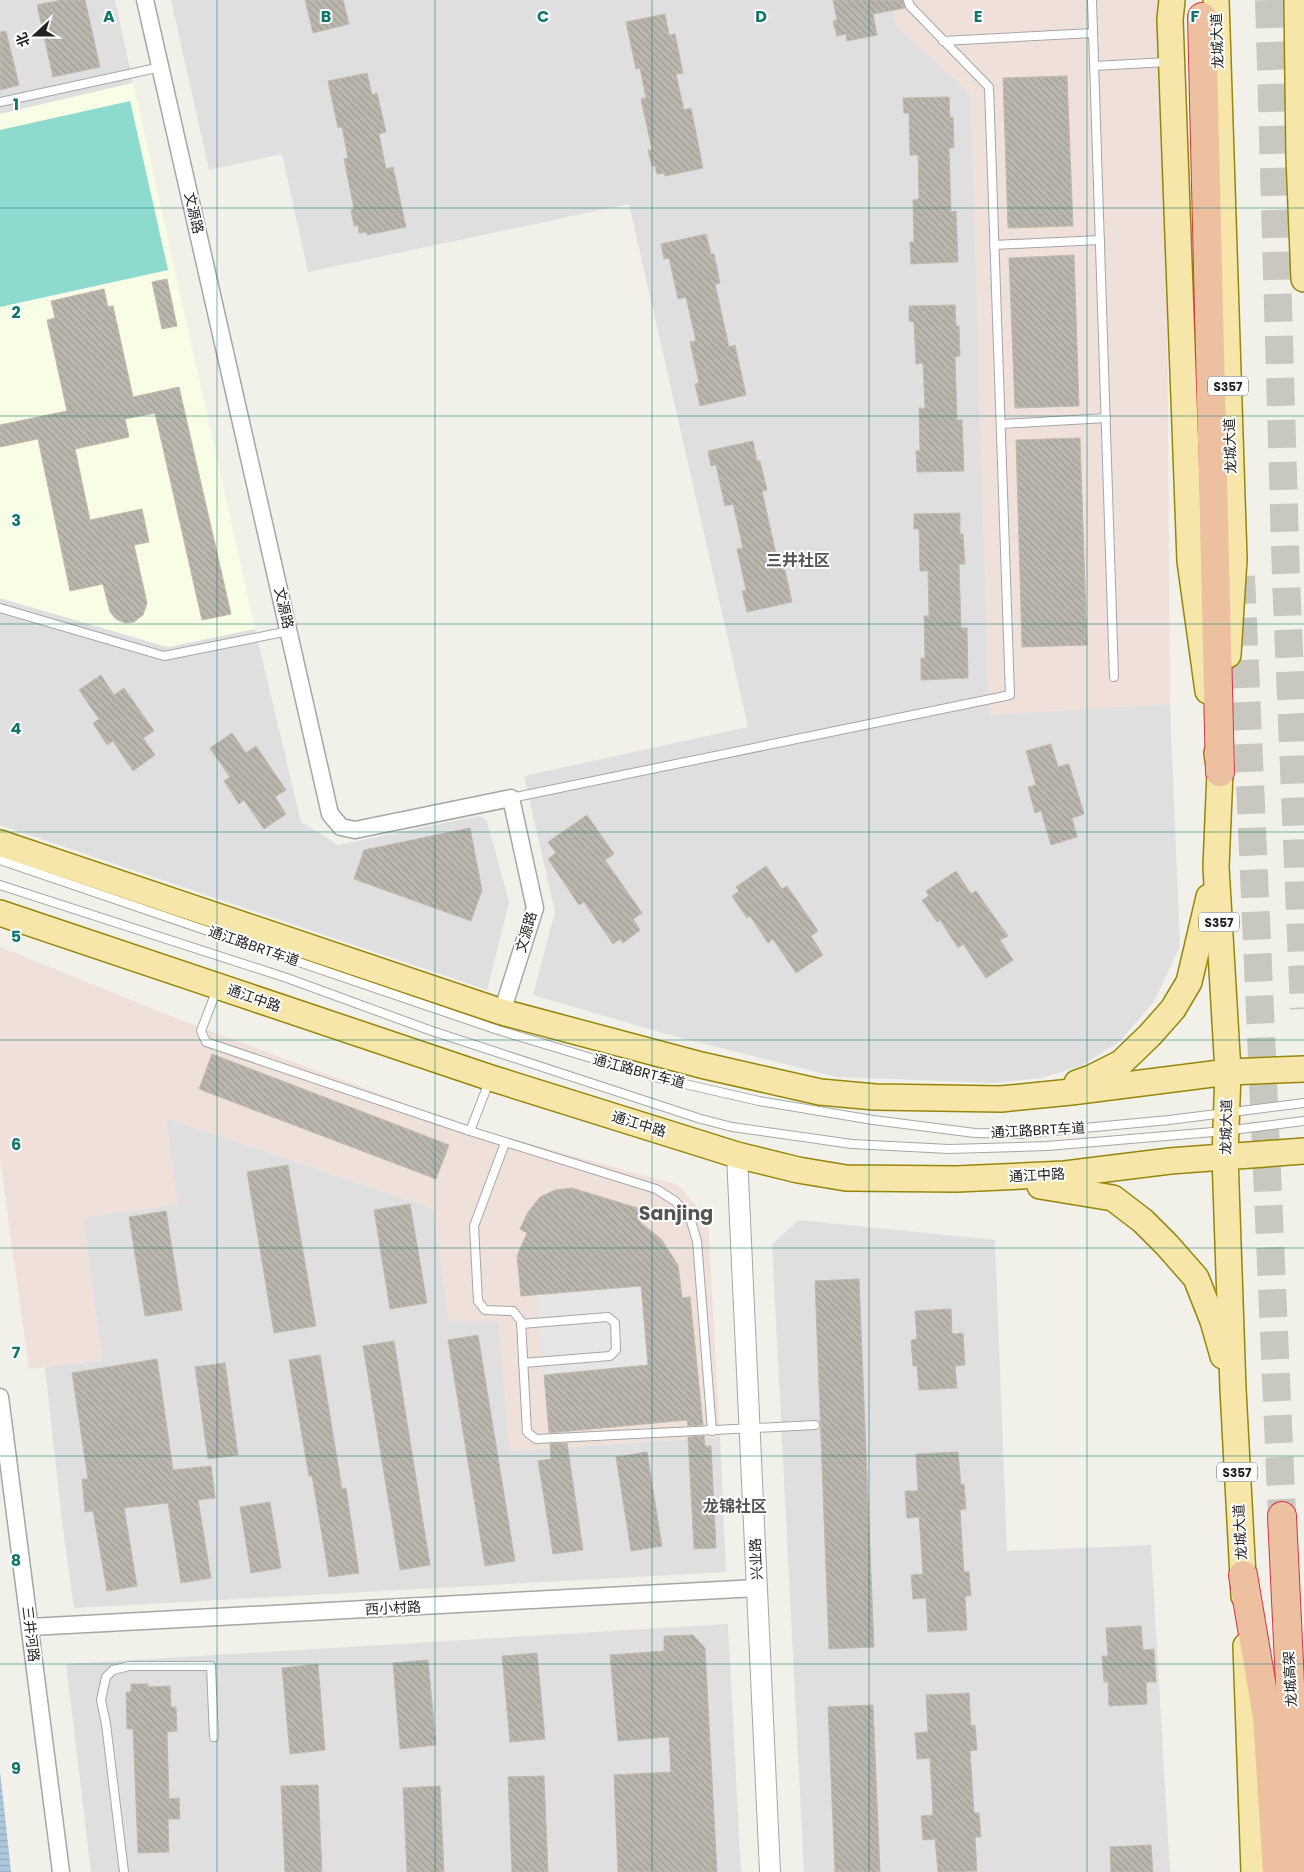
<svg xmlns="http://www.w3.org/2000/svg" width="1304" height="1872" font-family="Poppins,'Noto Sans SC',sans-serif">
  <style>
    .residential { fill: #e0dfdf }
    .commercial { fill: #f0e0da }
    .education { fill: #f8fde6 }
    .pitch { fill: #8ddbce }
    .parking { fill: #e6e6e6 }
    .water { fill: url(#water-rules) }
    .building { fill: url(#building-back-hatch); stroke: #c2bbac }
    .lines { fill: none; stroke-linecap: round; stroke-linejoin: round }
    .trunk-tunnel { stroke: #c8c8c1; stroke-width: 28; stroke-dasharray: 28 14; stroke-linecap: butt }
    .service-casing { stroke: #a6a6a6; stroke-width: 10 }
    .minor-casing { stroke: #a6a6a6; stroke-width: 19 }
    .tertiary-casing { stroke: #a6a6a6; stroke-width: 22 }
    .primary-casing { stroke: #96870a; stroke-width: 28 }
    .trunk-casing { stroke: #d13548; stroke-width: 30 }
    .service { stroke: #fff; stroke-width: 8 }
    .minor { stroke: #fff; stroke-width: 16 }
    .tertiary { stroke: #fff; stroke-width: 20 }
    .primary { stroke: #f7e6a9; stroke-width: 25 }
    .trunk { stroke: #edc0a0; stroke-width: 28 }
    .grid { fill: none; stroke: #0f766e; stroke-width: 1; stroke-opacity: 0.55 }
    .labels { text-anchor: middle; dominant-baseline: central; stroke-width: 4; stroke-linejoin: round; paint-order: stroke }
    .shield { fill: #fff; stroke: #646464; stroke-width: 1 }
    .shield-label { font-size: 12px; font-weight: bold; fill: #222 }
    .street-label { font-size: 14px; fill: #222; stroke: #fff }
    .quarter-label { font-size: 16px; font-weight: bold; fill: #555; stroke: #fff }
    .district-label { font-size: 19px; font-weight: bold; fill: #555; stroke: #fff }
    .grid-label { font-size: 16px; text-anchor: middle; font-weight: bold; fill: #0f766e; stroke: #fff; stroke-width: 4; stroke-linejoin: round; paint-order: stroke }
  </style>
  <defs>
    <pattern id="water-rules" width="6" height="5" patternUnits="userSpaceOnUse" patternTransform="scale(1.25)"><rect width="6" height="5" fill="#adc7dc"/><path d="M0 2.5h6" fill="none" stroke="#95abbc"/></pattern>
    <pattern id="building-back-hatch" width="6" height="6" patternUnits="userSpaceOnUse" patternTransform="scale(1.25)"><rect width="6" height="6" fill="#bbb7af"/><path d="M-1 5l2 2M0 0l6 6M5-1l2 2" fill="none" stroke="#a09d96"/></pattern>
  </defs>
  <rect width="100%" height="100%" fill="#f1f1e9"/>
  <g class="residential">
    <path d="M0 0H115L133 83 0 114Z"/>
    <path d="M171 0H891L896 25 971 95 989 714 1170 704 1180 946 1154 1002 1119 1042 1081 1066 1041 1078 995 1083 837 1077 673 1036 533 995 555 912 524 776 748 727 629 204 308 272 282 154 209 170Z"/>
    <path d="M0 598 168 647 255 629 301 822 338 845 479 816 487 821 509 902 487 990 0 825Z"/>
    <path d="M166 1118 433 1208 449 1321H499L510 1451 720 1437 726 1572 74 1608 62 1521 45 1367 102 1360 83 1217 177 1204Z"/>
    <path d="M799 1220 995 1240 1007 1551 1151 1545 1170 1872H804L772 1244Z"/>
    <path d="M728 1624 741 1872H91L66 1664Z"/>
  </g>
  <g class="commercial">
    <path d="M891 0H1165L1170 704 989 715 971 95 896 25Z"/>
    <path d="M0 947 181 1020 463 1125 678 1185 708 1220 720 1437 509 1451 499 1321H449L433 1208 166 1118 178 1204 83 1217 102 1360 29 1369 0 1159Z"/>
  </g>
  <path class="education" d="M133 83 255 629 168 647 0 598V114Z"/>
  <path class="pitch" d="M130 101 168 270 0 307V130Z"/>
  <path class="parking" d="M641 1286 648 1365 544 1375 537 1295Z"/>
  <path class="water" d="M0 1771 11 1872H0Z"/>
  <g class="building">
    <path d="M61 0H85L100 67 53 77 37 5Z"/>
    <path d="M305 0H343L349 24 313 33Z"/>
    <path d="M833 0H902L905 8 873 14 877 35 847 41 846 34 837 36 833 21 837 20Z"/>
    <path d="M665 14 669 35 675 34 683 73 676 74 684 110 691 108 703 168 665 176 664 173 657 174 655 166H652L648 150H652L641 99 646 98 640 68 636 69 626 22Z"/>
    <path d="M6 31 19 85 0 90V32Z"/>
    <path d="M367 73 372 95 377 93 386 132 379 134 386 169 393 167 406 227 367 235V232L359 233 358 225 354 226 351 210 354 209 344 159 348 158 342 127 338 128 328 81Z"/>
    <path d="M1067 76 1073 226 1008 228 1003 78Z"/>
    <path d="M949 97 950 118 953 117 954 148H949L951 212 956 211 958 262 911 264 910 242H914L913 200 919 199 918 155H910L909 113H904L903 98Z"/>
    <path d="M706 234 711 254H714L720 283 715 284 729 347 735 345 746 395 700 406 695 384 699 383 690 342 696 341 686 297 678 299 669 258 664 259 661 244Z"/>
    <path d="M1074 255 1079 406 1015 408 1009 258Z"/>
    <path d="M167 279 177 326 162 329 152 282Z"/>
    <path d="M104 289 108 307 113 306 133 397 179 387 231 614 202 620 155 413 125 419 129 437 75 449 90 520 142 509 149 542 134 545 147 603 143 615 134 622 125 623 116 619 110 612 103 584 70 591 38 439 0 447V425L67 411 47 320 55 318 51 301Z"/>
    <path d="M955 305 956 326H959L960 356 955 357 957 420H962L964 471 917 472 916 451H920L919 408H925L923 363 916 364 914 322 909 321V306Z"/>
    <path d="M1080 438 1087 645 1022 647 1016 440Z"/>
    <path d="M753 441 757 461H760L767 490 762 491 776 554 781 552 792 602 747 612 742 591 746 590 737 549 743 548 733 504 725 506 716 465 711 466 708 451Z"/>
    <path d="M960 513V534H963L965 564H959L961 628H967L968 678 921 680V658H925L924 616H929L928 571H920L919 529H914V514Z"/>
    <path d="M101 675 114 695 124 688 154 731 143 738 155 755 133 771 113 741 107 745 93 723 99 719 79 690Z"/>
    <path d="M232 733 246 753 256 746 286 790 275 797 286 814 264 829 244 800 239 804 224 781 230 777 210 748Z"/>
    <path d="M1051 744 1058 767 1069 764 1084 814 1072 818 1077 837 1051 845 1041 811 1035 813 1028 787 1036 785 1026 751Z"/>
    <path d="M587 815 614 854 605 860 642 913 633 919 640 930 623 943 620 939 613 944 584 902 579 905 548 859 556 853 548 842Z"/>
    <path d="M470 828 482 890 471 921 354 879 364 850Z"/>
    <path d="M766 866 782 889 787 886 818 931 811 936 823 955 796 973 773 939 768 943 750 916 747 918 732 896 739 891 736 887Z"/>
    <path d="M956 871 971 894 976 891 1008 936 1000 940 1013 960 986 978 963 944 958 948 940 920 937 922 922 900 929 896 926 891Z"/>
    <path d="M212 1054 449 1145 436 1179 199 1089Z"/>
    <path d="M288 1165 316 1326 274 1333 247 1172Z"/>
    <path d="M572 1188 644 1210 640 1222 661 1239 678 1265 682 1298 690 1297 703 1425 688 1426 687 1420 549 1433 544 1375 648 1365 641 1286 521 1296 517 1256 527 1233 520 1229 528 1212 540 1197 555 1190Z"/>
    <path d="M410 1204 427 1303 390 1309 374 1210Z"/>
    <path d="M166 1211 182 1310 145 1316 129 1217Z"/>
    <path d="M859 1279 874 1647 829 1649 815 1281Z"/>
    <path d="M951 1309 952 1334 963 1333 965 1365 955 1366 957 1388 919 1390 917 1366H913L911 1340 917 1339 915 1311Z"/>
    <path d="M478 1335 515 1561 485 1566 448 1340Z"/>
    <path d="M394 1341 430 1565 400 1570 363 1346Z"/>
    <path d="M320 1355 342 1489 346 1488 359 1573 329 1577 312 1476H309L289 1360Z"/>
    <path d="M157 1359 173 1470 211 1466 215 1498 198 1500 211 1578 181 1583 168 1503 124 1508 137 1586 107 1591 93 1511 85 1512 82 1479H88L72 1373Z"/>
    <path d="M225 1363 238 1455 208 1459 195 1367Z"/>
    <path d="M704 1436 705 1446H711L716 1548 694 1549 688 1437Z"/>
    <path d="M567 1443 583 1550 553 1554 538 1461 551 1459 550 1444Z"/>
    <path d="M647 1452 662 1546 631 1551 616 1457Z"/>
    <path d="M958 1452 961 1485 964 1484 966 1509 960 1510 964 1572H969L971 1596H965L967 1630 928 1632 926 1598 913 1599 911 1575 923 1574 919 1517 907 1518 905 1491H918L916 1454Z"/>
    <path d="M270 1502 281 1568 251 1573 240 1507Z"/>
    <path d="M1141 1626 1143 1650 1154 1649 1156 1682H1146L1147 1704 1109 1706 1108 1682H1104L1102 1656H1108L1106 1628Z"/>
    <path d="M693 1635 705 1648 717 1872H618L614 1775 671 1772 669 1737 618 1741 610 1655 664 1651V1636Z"/>
    <path d="M537 1653 545 1739 510 1742 502 1656Z"/>
    <path d="M428 1660 436 1745 400 1749 393 1663Z"/>
    <path d="M318 1664 325 1750 290 1754 282 1668Z"/>
    <path d="M131 1684H148V1687L170 1686 171 1707H176L177 1731 167 1732 169 1799 179 1798 180 1819H168L169 1852 138 1853 133 1729H127L126 1692H131Z"/>
    <path d="M969 1693 971 1726 975 1725 977 1750 970 1751 974 1813H979L981 1837H975L977 1871 938 1872 935 1839 923 1840 921 1816 933 1815 930 1758 917 1759 915 1733 928 1732 926 1695Z"/>
    <path d="M873 1705 880 1872H835L828 1707Z"/>
    <path d="M544 1776 548 1872H512L508 1777Z"/>
    <path d="M318 1785 322 1872H285L281 1786Z"/>
    <path d="M440 1786 444 1872H407L403 1788Z"/>
    <path d="M1151 1845 1153 1872H1111L1110 1847Z"/>
  </g>
  <g class="lines">
    <g class="trunk-tunnel">
      <path d="M1269 0 1286 578 1304 1009"/>
      <path d="M1241 576 1282 1516"/>
    </g>
    <g class="service-casing">
      <g id="service">
        <path d="M1092 0 1114 677"/>
        <path d="M943 41 1093 33"/>
        <path d="M1094 66 1167 62"/>
        <path d="M0 102 161 67"/>
        <path d="M994 245 1100 240"/>
        <path d="M1001 424 1106 418"/>
        <path d="M0 608 164 656 289 631"/>
        <path d="M511 798 1010 695 989 87 910 6 908 0"/>
        <path d="M0 860 498 1030 654 1077 759 1101 873 1120 975 1133 1020 1134 1169 1120 1304 1103"/>
        <path d="M0 885 287 978 429 1030 701 1119 732 1127 852 1144 949 1149 1047 1146 1225 1131 1304 1121"/>
        <path d="M217 989 201 1031 206 1042 470 1131 656 1189 675 1201 690 1218 697 1241 712 1431"/>
        <path d="M470 1131 489 1082"/>
        <path d="M505 1143 474 1226 478 1301 485 1310 513 1311 521 1321 527 1432 536 1439 815 1425"/>
        <path d="M521 1324 608 1317 615 1323 616 1350 610 1356 523 1363"/>
        <path d="M124 1872 106 1724 101 1700 106 1677 113 1670 129 1666H211L214 1737"/>
      </g>
    </g>
    <g class="minor-casing">
      <g id="minor">
        <path d="M145 0 330 814 341 827 355 830 511 798 535 908 502 1012"/>
        <path d="M0 1397 61 1872"/>
        <path d="M30 1627 757 1588"/>
      </g>
    </g>
    <g class="tertiary-casing">
      <path id="tertiary" d="M737 1155 770 1872"/>
    </g>
    <g class="primary-casing">
      <g id="primary">
        <path d="M1172 0 1170 19 1190 561 1208 691"/>
        <path d="M1216 0 1234 559 1228 655"/>
        <path d="M1297 0 1299 157 1304 279"/>
        <path d="M1217 753 1220 772 1216 867 1228 1072 1225 1156 1233 1389 1244 1596"/>
        <path d="M0 843 502 1012 701 1065 820 1092 875 1097 1001 1099 1071 1092 1228 1072 1304 1069"/>
        <path d="M0 913 491 1078 737 1155 798 1170 846 1178 957 1179 1065 1174 1170 1161 1304 1151"/>
        <path d="M1077 1083 1091 1078 1121 1063 1150 1035 1173 1009 1189 982 1209 897"/>
        <path d="M1040 1186 1113 1198 1143 1221 1167 1245 1196 1278 1213 1321 1223 1356"/>
        <path d="M1246 1646 1254 1872"/>
      </g>
    </g>
    <g class="trunk-casing">
      <g id="trunk">
        <path d="M1202 17 1220 772"/>
        <path d="M1282 1516 1299 1872"/>
        <path d="M1243 1575 1267 1717 1277 1872"/>
      </g>
    </g>
    <use href="#service" class="service"/>
    <use href="#minor" class="minor"/>
    <use href="#tertiary" class="tertiary"/>
    <use href="#primary" class="primary"/>
    <use href="#trunk" class="trunk"/>
  </g>
  <path class="grid" d="M217 0V1872M435 0V1872M652 0V1872M869 0V1872M1087 0V1872M0 208H1304M0 416H1304M0 624H1304M0 832H1304M0 1040H1304M0 1248H1304M0 1456H1304M0 1664H1304"/>
  <g class="labels">
    <g class="shield">
      <rect x="1208" y="376.5" width="40" height="19" rx="4"/>
      <rect x="1199" y="912.5" width="40" height="19" rx="4"/>
      <rect x="1217" y="1462.5" width="40" height="19" rx="4"/>
    </g>
    <g class="shield-label">
      <text x="1228" y="386">S357</text>
      <text x="1219" y="922">S357</text>
      <text x="1237" y="1472">S357</text>
    </g>
    <g class="street-label">
      <text transform="translate(1217 41) rotate(-92)">龙城大道</text>
      <text transform="translate(194 213) rotate(77)">文源路</text>
      <text transform="translate(1230 446) rotate(-92)">龙城大道</text>
      <text transform="translate(284 608) rotate(77)">文源路</text>
      <text transform="translate(526 932) rotate(-74)">文源路</text>
      <text transform="translate(254 946) rotate(19)">通江路BRT车道</text>
      <text transform="translate(254 998) rotate(19)">通江中路</text>
      <text transform="translate(639 1071) rotate(15)">通江路BRT车道</text>
      <text transform="translate(639 1124) rotate(17)">通江中路</text>
      <text transform="translate(1226 1127) rotate(-89)">龙城大道</text>
      <text transform="translate(1038 1130) rotate(-3)">通江路BRT车道</text>
      <text transform="translate(1037 1175) rotate(-3)">通江中路</text>
      <text transform="translate(1240 1532) rotate(-93)">龙城大道</text>
      <text transform="translate(756 1559) rotate(-93)">兴业路</text>
      <text transform="translate(393 1608) rotate(-3)">西小村路</text>
      <text transform="translate(31 1634) rotate(83)">三井河路</text>
      <text transform="translate(1290 1679) rotate(-93)">龙城高架</text>
    </g>
    <g class="quarter-label">
      <text x="798" y="560">三井社区</text>
      <text x="735" y="1506">龙锦社区</text>
    </g>
    <g class="district-label">
      <text x="676" y="1213">Sanjing</text>
    </g>
  </g>
  <g class="grid-label">
    <text x="109" y="22">A</text>
    <text x="326" y="22">B</text>
    <text x="543" y="22">C</text>
    <text x="761" y="22">D</text>
    <text x="978" y="22">E</text>
    <text x="1195" y="22">F</text>
    <text x="16" y="110">1</text>
    <text x="16" y="318">2</text>
    <text x="16" y="526">3</text>
    <text x="16" y="734">4</text>
    <text x="16" y="942">5</text>
    <text x="16" y="1150">6</text>
    <text x="16" y="1358">7</text>
    <text x="16" y="1566">8</text>
    <text x="16" y="1774">9</text>
  </g>
  <g transform="translate(35 35) rotate(249)" stroke="#ffffff" stroke-width="4" paint-order="stroke">
  <path d="M0-4L9 19L0 12L-9 19Z" fill="#222222"/>
  <text y="-8" font-size="14" font-weight="bold" text-anchor="middle" fill="#222222">北</text>
  </g>
</svg>
